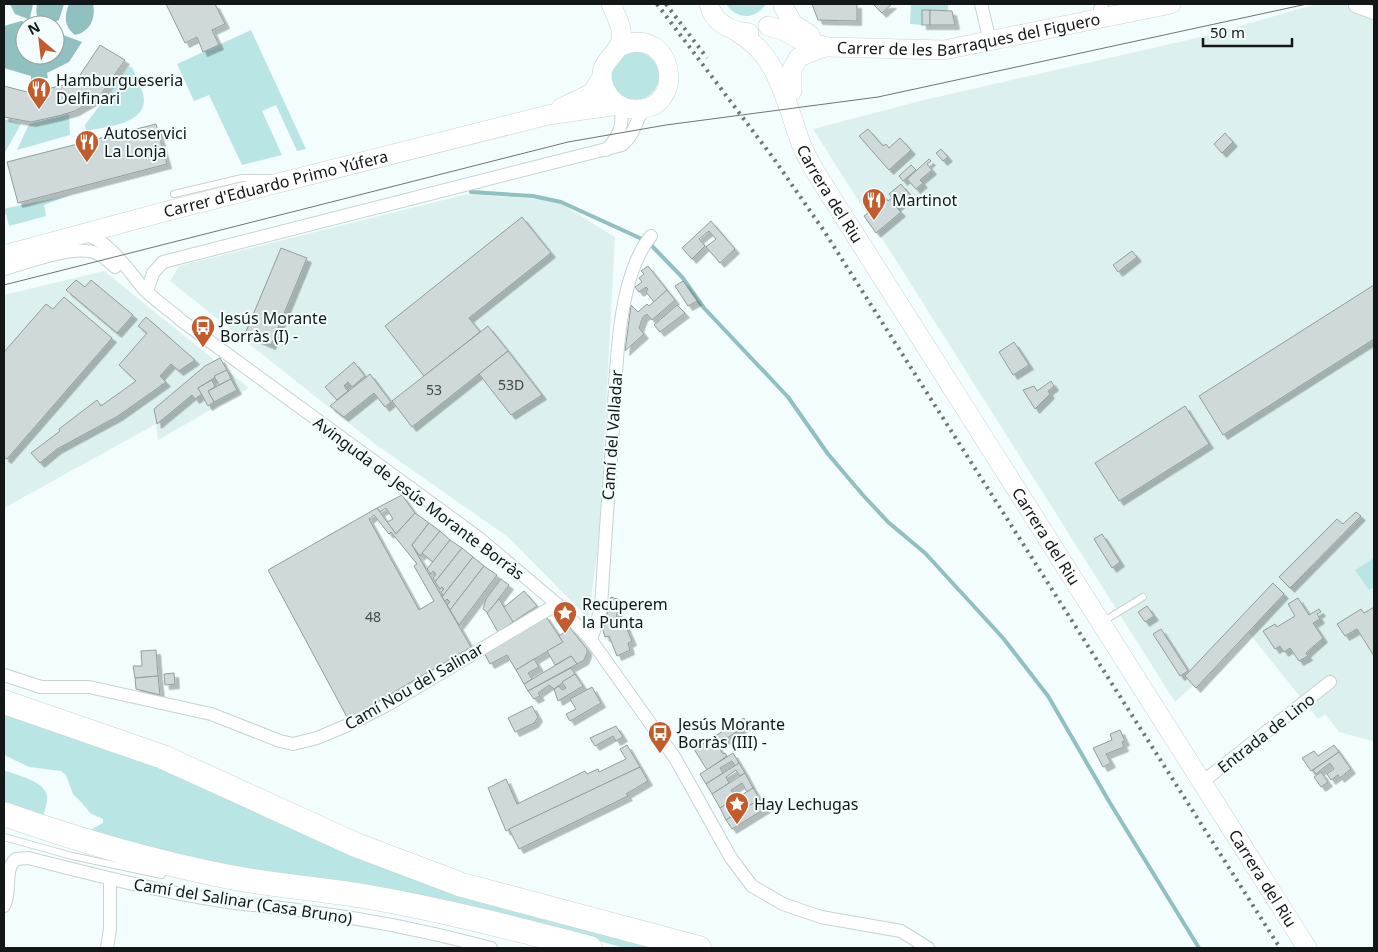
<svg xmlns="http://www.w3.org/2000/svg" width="1378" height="952" font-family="'Noto Sans',sans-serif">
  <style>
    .built { fill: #ddf0f0 }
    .green { fill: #bae5e5 }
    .water { fill: #90c0bf }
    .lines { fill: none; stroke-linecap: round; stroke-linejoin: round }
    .stream { stroke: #90c0bf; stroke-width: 4 }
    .building { fill: #cfd9d9; stroke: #949d9d; fill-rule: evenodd; filter: url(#shadow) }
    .lane-casing { stroke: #c8d2d2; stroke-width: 8 }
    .street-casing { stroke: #c8d2d2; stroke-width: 14 }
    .secondary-casing { stroke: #c8d2d2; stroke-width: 20 }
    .highway-casing { stroke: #c8d2d2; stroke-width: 25 }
    .lane { stroke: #fff; stroke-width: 6 }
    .street { stroke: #fff; stroke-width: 12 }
    .secondary { stroke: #fff; stroke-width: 19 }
    .highway { stroke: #fff; stroke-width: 24 }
    .tram { stroke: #6f7474; stroke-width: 1 }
    .rail { stroke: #6f7474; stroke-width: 4; stroke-dasharray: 2.5 5; stroke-linecap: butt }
    .labels { text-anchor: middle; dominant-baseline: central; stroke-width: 4; stroke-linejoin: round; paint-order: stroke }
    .number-label { font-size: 14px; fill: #434848 }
    .street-label { font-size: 16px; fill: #141717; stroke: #f3fdfd }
    .poi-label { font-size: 16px; fill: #141717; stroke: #f3fdfd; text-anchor: start }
  </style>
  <defs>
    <filter id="shadow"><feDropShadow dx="4.5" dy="4.5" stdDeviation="0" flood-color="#0004"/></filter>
  </defs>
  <rect width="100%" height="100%" fill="#f3fdfd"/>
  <g class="built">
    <path d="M1317 4H1374L1373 741 1339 732 1325 714 1318 719 1249 633 1175 702 813 129 924 100 1201 37Z"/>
    <path d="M467 194 555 200 615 237 599 542 588 618 508 537 375 444 170 281 179 266Z"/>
    <path d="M104 271 249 388 158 440 156 424 4 508V295Z"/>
  </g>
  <g class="green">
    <path d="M726 4H766C755 20 737 20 726 4Z"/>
    <path d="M911 4H948V11L922 10V25L910 24Z"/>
    <path d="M251 30 306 149 297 151 276 105 262 111 282 155 242 165 209 95 194 101 177 64Z"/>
    <circle cx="635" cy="76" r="24"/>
    <path d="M129 67H132C136 76 143 89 144 100 144 125 103 127 86 131L85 125Z"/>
    <path d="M69 114 70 135 17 150 29 124Z"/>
    <path d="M4 119 21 124 4 154Z"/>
    <path d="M71 195 44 205 46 216 9 226 6 214H4V210L7 208Z"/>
    <path d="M1374 558V587L1369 590 1355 570Z"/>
    <path d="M4 713 100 745 187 778 355 855 423 882 482 900 659 948H625L501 915 412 895 176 860 106 841 4 807V770C16 775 45 781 47 796 48 802 45 810 43 816L67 823 85 833 103 823V819L90 813 82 803 73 794 66 775 61 771 29 767 4 755Z"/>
  </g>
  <g class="water">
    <path d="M10 4H33L30 18 28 19 15 14Z"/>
    <path d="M37 4H64L59 20 48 25C37 22 35 15 37 4Z"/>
    <path d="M69 4H93C96 18 90 32 75 35 64 27 64 16 69 4Z"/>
    <path d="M21 21 33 25H25V55H55V32L82 42 69 62 47 73 48 78 31 81V76L4 68V26Z"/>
  </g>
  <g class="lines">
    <g class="stream">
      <path d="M471 192 533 196 561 202 642 239"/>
      <path d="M651 245 682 277 704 308 788 397 828 454 862 494 888 522 925 553 1003 638 1048 696 1110 803 1199 948"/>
    </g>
  </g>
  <g class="building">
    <path d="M166 4H215L225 24 212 30 219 45 203 52 197 37 185 43Z"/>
    <path d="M812 4H857V21L818 20Z"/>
    <path d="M873 4H892L882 13Z"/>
    <rect x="922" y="10" width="8" height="15"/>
    <path d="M930 10 952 11 955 25H930Z"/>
    <path d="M100 45 125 60 99 97 75 111 58 116 31 122 4 117V86L31 93 63 85 80 75Z"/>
    <path d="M156 124 167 164 18 203 7 162Z"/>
    <path d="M868 129 883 146 886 144 889 148 900 138 911 150 889 170 859 136Z"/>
    <path d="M1225 133 1233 142 1222 153 1214 144Z"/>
    <path d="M941 149 948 157 943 161 936 153Z"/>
    <path d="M929 159 931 161 927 164 932 170 920 180 923 183 916 189 907 179Z"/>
    <path d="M911 165 916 170 903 181 899 176Z"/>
    <path d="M901 184 910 195 896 207 901 212 876 233 864 216 886 198 888 201 892 198 889 194Z"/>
    <path d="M522 217 551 253 469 318 480 332 424 376 385 326Z"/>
    <path d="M711 221 735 249 720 263 706 247 716 239 709 231 699 239 705 246 692 259 682 248Z"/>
    <path d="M281 248 307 258 271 345 245 334Z"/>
    <path d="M1132 251 1137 257 1118 272 1113 265Z"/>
    <path d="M648 266 667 290 654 302 646 292 648 289 646 287 639 292 635 287 642 282 639 278 644 274 641 271Z"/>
    <path d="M76 280 85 287 91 280 133 315 117 333 66 290Z"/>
    <path d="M683 281 697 301 688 306 675 286Z"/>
    <path d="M1374 285V339L1223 435 1199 396Z"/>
    <path d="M667 290 675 300 652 320 647 314 643 317 639 328 644 334 625 351 631 305 638 312 647 304 649 306Z"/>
    <path d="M64 297 112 338 7 459 4 457V352L46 304 53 309Z"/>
    <path d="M677 305 685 313 660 332 654 325Z"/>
    <path d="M146 317 195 360 179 371 171 364 160 376 166 382 152 392 118 416 57 449 40 463 31 453 60 431 59 429 97 400 101 406 136 381 119 365 147 333 138 326Z"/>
    <path d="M488 326 508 351 412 427 392 401Z"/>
    <path d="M1014 342 1029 365 1013 375 999 352Z"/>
    <path d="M508 351 542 395 511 415 479 374Z"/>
    <path d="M220 358 227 370 198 388 202 394 195 399 192 395 157 424 154 409 205 366Z"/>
    <path d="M354 362 365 376 352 387 348 382 344 386 348 391 337 400 325 387Z"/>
    <path d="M227 370 231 379 219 385 214 376Z"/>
    <path d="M370 374 391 402 385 407 374 393 344 417 330 406Z"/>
    <path d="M231 379 237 390 214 402 208 391Z"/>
    <path d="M212 380 215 387 208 391 214 402 208 406 198 388Z"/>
    <path d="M1051 381 1054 386 1048 391 1050 394 1035 409 1023 390 1034 386 1037 391Z"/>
    <path d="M1185 406 1209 444 1119 501 1095 463Z"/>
    <path d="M402 495 415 513 396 534 387 522 393 519 386 508 380 512 377 508Z"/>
    <path d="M377 508 396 534 415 513 429 523 412 545 471 647 348 719 268 570ZM374 515 389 534 391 532 417 564 414 566 434 601 419 610 369 519Z"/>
    <path d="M1356 512 1361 516 1290 588 1279 577 1337 519 1343 524Z"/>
    <path d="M429 523 440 531 420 556 412 545Z"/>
    <path d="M440 531 450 540 433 562 422 553Z"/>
    <path d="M1102 534 1120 562 1112 568 1094 539Z"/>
    <path d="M450 540 462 548 435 582 433 578 436 574 433 571 431 574 427 569Z"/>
    <path d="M462 548 473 557 443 596 441 592 444 589 442 587 440 589 435 582Z"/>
    <path d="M473 557 484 566 450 610 447 605 450 602 447 599 445 601 442 597Z"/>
    <path d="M484 566 497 575 459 625 450 610Z"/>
    <path d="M501 579 509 585 488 613 483 609 486 599Z"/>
    <path d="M1273 583 1284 594 1196 688 1185 676Z"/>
    <path d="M524 591 537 606 513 622 503 608Z"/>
    <path d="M611 597 620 600 615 623 623 620 632 641 628 643 630 650 617 656 609 636 605 637 603 631Z"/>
    <path d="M1298 598 1309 615 1319 609 1321 612 1317 614 1320 619 1313 623 1323 638 1306 653 1308 656 1299 661 1290 648 1284 652 1280 646 1275 649 1263 631 1275 624 1277 627 1295 616 1288 604Z"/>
    <path d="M499 599 513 622 498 632 487 613Z"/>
    <path d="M1147 606 1154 616 1145 622 1138 612Z"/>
    <path d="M1374 607V656L1357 629 1345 636 1337 624 1361 609 1364 613Z"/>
    <path d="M545 615 563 642 516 670 507 655 490 664 483 651Z"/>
    <path d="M570 628 587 649V653L584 660 577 664 571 656 555 665 547 651 563 642 559 636Z"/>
    <path d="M1161 629 1188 671 1180 676 1153 634Z"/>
    <path d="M156 650 158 676 135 678 133 666H142L141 651Z"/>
    <path d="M571 656 577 664 528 691 524 684Z"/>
    <path d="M534 659 539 667 528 673 532 679 524 684 516 670Z"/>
    <path d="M571 668 575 674 554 689 549 685 538 693 540 696 534 699 528 691Z"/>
    <path d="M174 673 175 684 165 685 164 674Z"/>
    <path d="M575 674 583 686 558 701 554 689 559 686 562 690 566 688 562 682Z"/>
    <path d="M158 676 160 695 136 689 135 678Z"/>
    <path d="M592 687 601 703 570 721 566 714 576 709 570 699Z"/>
    <path d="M532 706 538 717 534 723 515 732 508 718Z"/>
    <path d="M744 718 748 724 717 745 723 754 725 753 727 756 707 770 694 749Z"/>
    <path d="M616 726 623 737 616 741 613 736 595 746 590 738Z"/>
    <path d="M1120 730 1125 741 1122 742 1124 747 1106 754 1111 763 1103 767 1093 748 1112 740 1110 734Z"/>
    <path d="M627 745 640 767 506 831 488 788 506 779 517 804 585 771 587 774 598 769 599 772 626 759 620 749Z"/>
    <path d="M1334 745 1339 752 1311 771 1302 758 1314 751 1318 756Z"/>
    <path d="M1339 752 1351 769 1340 778 1338 775 1331 780 1327 774 1334 769 1330 763 1316 774 1313 770Z"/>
    <path d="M733 753 739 763 735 766 732 761 720 768 723 773 706 784 700 774Z"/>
    <path d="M739 763 745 773 740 776 736 770 726 777 729 783 712 794 706 784Z"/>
    <path d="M640 767 648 781 626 794 628 796 519 849 509 829Z"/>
    <path d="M1321 772 1328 782 1321 787 1314 777Z"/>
    <path d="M745 773 753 788 747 792 742 783 731 790 736 798 720 808 712 794Z"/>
    <path d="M753 788 760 799 726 820 720 808Z"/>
    <path d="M760 799 766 808 732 829 726 820Z"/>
  </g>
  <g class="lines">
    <g class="lane-casing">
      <g id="lane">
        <path d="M174 194 242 178H271"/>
        <path d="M1102 622 1143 597"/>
        <path d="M4 837 72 856 162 875"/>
      </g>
    </g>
    <g class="street-casing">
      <g id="street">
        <path d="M981 4 988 33"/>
        <path d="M1355 6 1374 13"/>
        <path d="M1100 9 1102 4"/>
        <path d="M606 150C620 136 624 125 620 105"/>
        <path d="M83 234C107 238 129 271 143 288 154 300 170 310 182 321L479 538 557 604 591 640 675 758 731 858 752 886 783 904 821 917 901 931 928 948"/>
        <path d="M4 269C26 263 75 244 96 253 104 256 109 262 115 267"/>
        <path d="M147 291 153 273 163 262 622 145C634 135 636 122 643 109"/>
        <path d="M591 640 601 608C604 554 608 499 612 445 616 387 614 280 651 236"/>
        <path d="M4 675 41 687H89L211 714 280 741 293 744 317 738 348 725 389 704 557 604"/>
        <path d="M1201 783 1330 682"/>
        <path d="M4 906C12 892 3 869 16 859L28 858C92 874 156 891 221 901 246 905 272 906 297 910 362 918 428 931 491 948"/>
        <path d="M107 948 110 929V879"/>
      </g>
    </g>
    <g class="secondary-casing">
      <g id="secondary">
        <path d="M611 4C615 14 624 29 621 40 618 58 592 62 606 91 611 101 622 109 633 109 689 113 675 21 619 47"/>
        <path d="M709 4C713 23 731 31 749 33"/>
        <path d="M783 6 793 24 810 35"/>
        <path id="s1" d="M768 26 782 30 803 41 828 47 944 50 1171 4"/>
        <path id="s2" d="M737 32C777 54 785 99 799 138 803 151 810 162 816 173L1307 948"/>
        <path d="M792 91V69L799 57 825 47"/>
        <path d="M561 108 592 93 602 77"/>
        <path id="s3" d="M4 255 171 210 548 115 619 105"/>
      </g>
    </g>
    <g class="highway-casing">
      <g id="highway">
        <path d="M4 702 163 757 356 845 462 885 699 948"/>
        <path d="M4 814C78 840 152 862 230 877 276 886 323 889 369 897 443 910 517 929 590 948"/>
      </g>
    </g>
    <use href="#lane" class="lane"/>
    <use href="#street" class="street"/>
    <use href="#secondary" class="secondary"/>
    <use href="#highway" class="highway"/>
    <path class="tram" d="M4 285 568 142 666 125 878 97 1307 4"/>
    <g class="rail">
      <path d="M657 4 774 159 824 231 1280 948"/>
      <path d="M666 4 707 58"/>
    </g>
  </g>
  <defs>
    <g id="restaurant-pin" transform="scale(1.25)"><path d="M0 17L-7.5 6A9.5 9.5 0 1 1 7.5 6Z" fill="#c25c2c" stroke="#f3fdfd"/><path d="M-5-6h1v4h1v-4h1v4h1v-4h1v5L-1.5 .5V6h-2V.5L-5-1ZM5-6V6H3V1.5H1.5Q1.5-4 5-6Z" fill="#fff"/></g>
    <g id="bus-pin" transform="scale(1.25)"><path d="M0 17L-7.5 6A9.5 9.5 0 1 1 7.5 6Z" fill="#c25c2c" stroke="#f3fdfd"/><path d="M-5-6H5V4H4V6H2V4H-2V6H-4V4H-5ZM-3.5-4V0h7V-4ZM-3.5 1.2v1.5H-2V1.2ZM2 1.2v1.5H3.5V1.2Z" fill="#fff"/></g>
    <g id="sight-pin" transform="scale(1.25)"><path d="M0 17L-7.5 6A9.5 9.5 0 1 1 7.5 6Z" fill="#c25c2c" stroke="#f3fdfd"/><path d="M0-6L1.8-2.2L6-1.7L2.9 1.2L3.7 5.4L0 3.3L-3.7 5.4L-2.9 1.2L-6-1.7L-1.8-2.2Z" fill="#fff"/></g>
  </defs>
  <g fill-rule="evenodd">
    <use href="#restaurant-pin" x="39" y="89"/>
    <use href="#restaurant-pin" x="87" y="142"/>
    <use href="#restaurant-pin" x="874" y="200"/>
    <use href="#bus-pin" x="203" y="327"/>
    <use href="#sight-pin" x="565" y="613"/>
    <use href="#bus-pin" x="660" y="733"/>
    <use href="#sight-pin" x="737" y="804"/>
  </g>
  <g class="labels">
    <g class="number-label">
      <text x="511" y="384">53D</text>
      <text x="434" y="389">53</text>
      <text x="373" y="616">48</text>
    </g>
    <g class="street-label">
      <text stroke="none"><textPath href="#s1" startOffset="206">Carrer de les Barraques del Figuero</textPath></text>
      <text stroke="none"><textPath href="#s3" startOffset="281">Carrer d'Eduardo Primo Yúfera</textPath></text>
      <text stroke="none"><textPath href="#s2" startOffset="190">Carrera del Riu</textPath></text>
      <text transform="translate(612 435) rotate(-86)">Camí del Valladar</text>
      <text transform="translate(419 498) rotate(37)">Avinguda de Jesús Morante Borràs</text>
      <text stroke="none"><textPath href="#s2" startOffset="595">Carrera del Riu</textPath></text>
      <text transform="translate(414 686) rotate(-30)">Camí Nou del Salinar</text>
      <text transform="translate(1266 733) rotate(-38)">Entrada de Lino</text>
      <text stroke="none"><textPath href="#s2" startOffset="1000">Carrera del Riu</textPath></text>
      <text transform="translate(243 901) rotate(9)">Camí del Salinar (Casa Bruno)</text>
    </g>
    <g class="poi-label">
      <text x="56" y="80">Hamburgueseria<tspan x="56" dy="18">Delfinari</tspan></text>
      <text x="104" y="133">Autoservici<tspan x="104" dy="18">La Lonja</tspan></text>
      <text x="892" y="200">Martinot</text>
      <text x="220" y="318">Jesús Morante<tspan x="220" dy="18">Borràs (I) -</tspan></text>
      <text x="582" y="604">Recuperem<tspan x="582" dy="18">la Punta</tspan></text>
      <text x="678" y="724">Jesús Morante<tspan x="678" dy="18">Borràs (III) -</tspan></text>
      <text x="754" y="804">Hay Lechugas</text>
    </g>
  </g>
  <rect width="1378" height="952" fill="none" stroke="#141717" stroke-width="10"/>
  <g transform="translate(40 40) rotate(332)"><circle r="24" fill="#f3fdfd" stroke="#9aa1a1"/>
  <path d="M0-4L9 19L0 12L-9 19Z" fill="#c25c2c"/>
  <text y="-8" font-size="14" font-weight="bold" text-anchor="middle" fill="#141717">N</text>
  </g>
  <path d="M1203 38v8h89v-8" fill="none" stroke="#141717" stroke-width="2.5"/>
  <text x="1210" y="38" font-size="15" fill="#141717" stroke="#f3fdfd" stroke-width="4" paint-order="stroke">50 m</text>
</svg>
